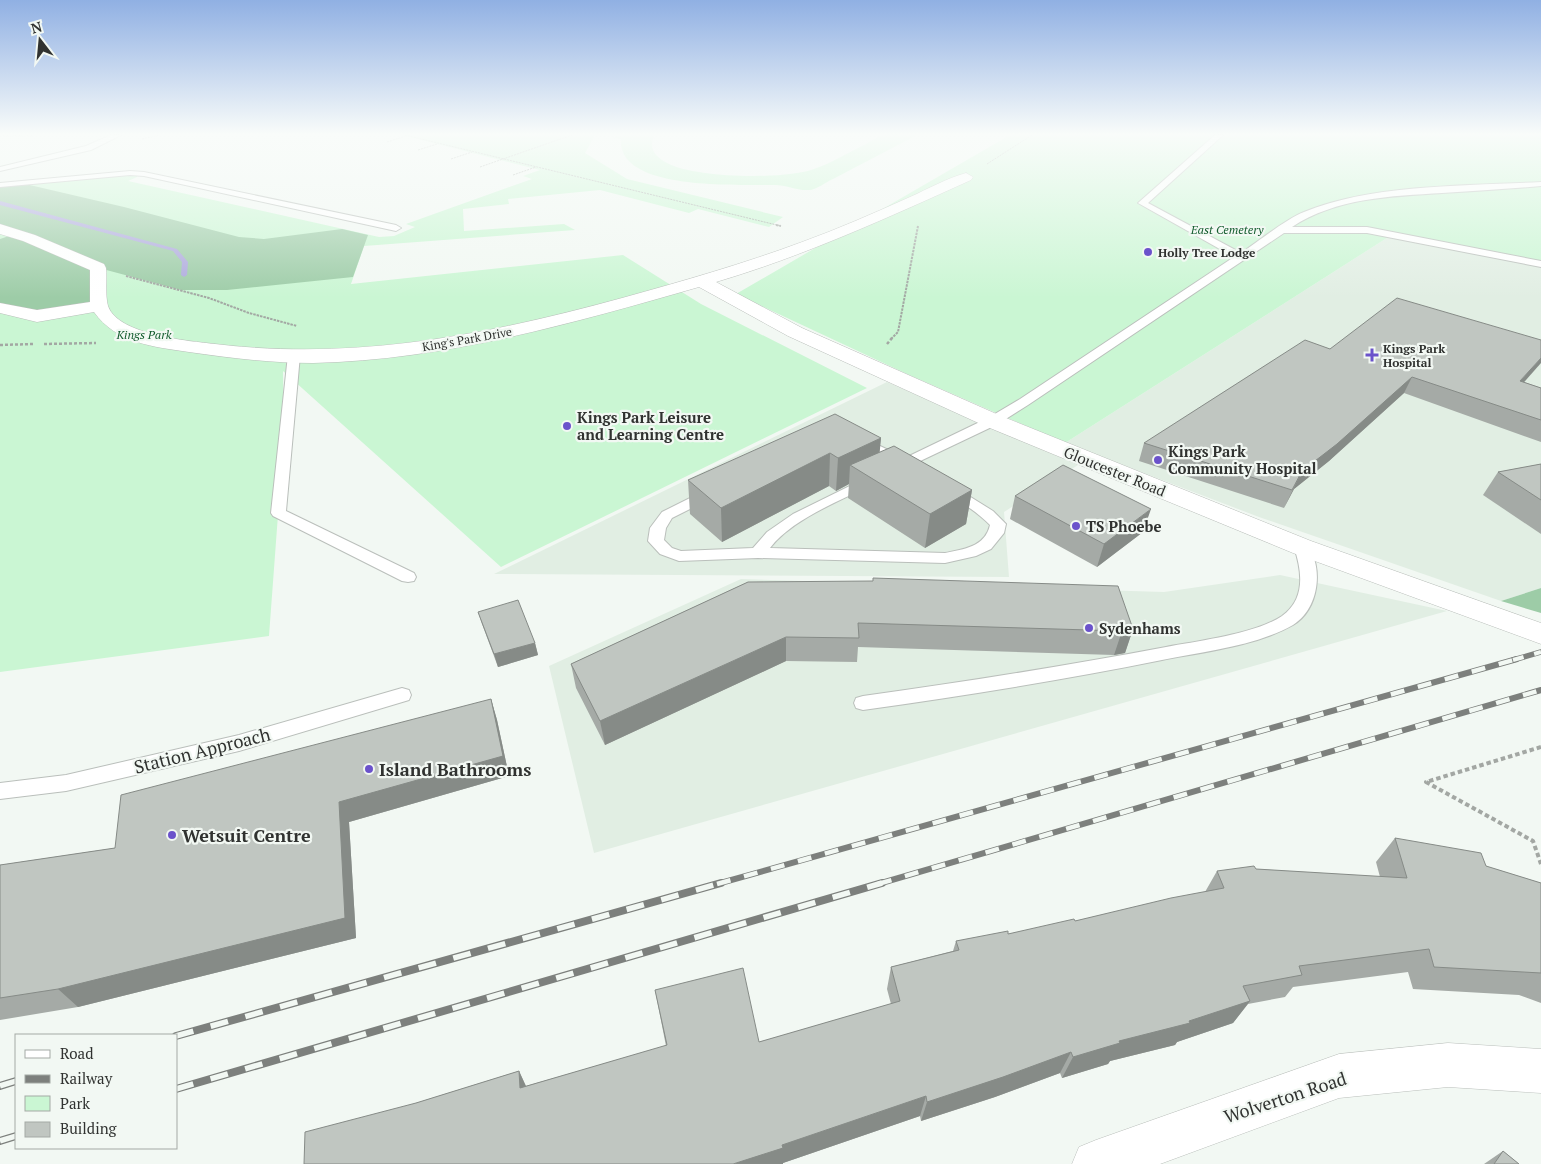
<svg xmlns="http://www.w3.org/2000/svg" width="1541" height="1164" font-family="'PT Serif',serif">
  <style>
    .built { fill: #e1eee3 }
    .green { fill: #caf6d3 }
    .forest { fill: #9dcca7 }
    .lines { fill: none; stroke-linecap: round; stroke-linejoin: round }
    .stream { fill: #ada9dc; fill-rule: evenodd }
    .service-casing { stroke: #babfbb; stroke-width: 2 }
    .minor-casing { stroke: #babfbb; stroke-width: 1 }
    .path-far3 { stroke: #a3a7a3; stroke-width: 1; stroke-dasharray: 2 1; stroke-linecap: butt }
    .path-far2 { stroke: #a3a7a3; stroke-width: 2; stroke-dasharray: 2.5 1; stroke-linecap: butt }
    .path-far1 { stroke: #a3a7a3; stroke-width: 2.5; stroke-dasharray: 3 2; stroke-linecap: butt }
    .path { stroke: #a3a7a3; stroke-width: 4; stroke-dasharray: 4.5 3; stroke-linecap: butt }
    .service { fill: #fff; fill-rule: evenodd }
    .minor { fill: #fff; fill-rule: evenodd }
    .rail-far2-casing { stroke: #7d807d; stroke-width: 5.5 }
    .rail-far1-casing { stroke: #7d807d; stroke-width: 6 }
    .rail-casing { stroke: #7d807d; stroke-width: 8 }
    .rail-far2 { stroke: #f2f8f3; stroke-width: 4; stroke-dasharray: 11; stroke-linecap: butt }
    .rail-far1 { stroke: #f2f8f3; stroke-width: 4.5; stroke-dasharray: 14; stroke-linecap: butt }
    .rail { stroke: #f2f8f3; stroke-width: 5.5; stroke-dasharray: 18; stroke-linecap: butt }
    .wall { fill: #a5aaa6 }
    .shaded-wall { fill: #868b87 }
    .building { fill: #c0c6c1; stroke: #868b87 }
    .poi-dot { fill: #6b52cb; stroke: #f2f8f3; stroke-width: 2 }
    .labels { text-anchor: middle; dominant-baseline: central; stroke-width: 4.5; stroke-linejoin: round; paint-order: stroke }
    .far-park-label { font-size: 12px; font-style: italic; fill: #145d2f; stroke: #f2f8f3 }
    .far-poi-label { font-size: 12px; font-weight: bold; fill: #303230; stroke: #f2f8f3; text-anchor: start }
    .far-street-label { font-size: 12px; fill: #303230; stroke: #f2f8f3 }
    .poi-label { font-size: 15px; font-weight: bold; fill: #303230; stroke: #f2f8f3; text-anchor: start }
    .street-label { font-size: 15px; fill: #303230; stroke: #f2f8f3 }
    .near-street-label { font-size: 18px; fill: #303230; stroke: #f2f8f3 }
    .near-poi-label { font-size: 18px; font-weight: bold; fill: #303230; stroke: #f2f8f3; text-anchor: start }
  </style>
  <rect width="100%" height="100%" fill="#f2f8f3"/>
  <g class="built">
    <path d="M1390 236 1541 267V588L1501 601 1259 517 1065 443Z"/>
    <path d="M887 382 1078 465 1004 512 1009 577 494 574Z"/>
    <path d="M1280 575 1447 611 594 853 549 666 741 579 1164 592Z"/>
  </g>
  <g class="green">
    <path d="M402 135H595L585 153 627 179 783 217 769 227 698 209 689 213 600 190 508 199 509 204 463 209 464 231 564 224 575 230 364 246 351 284 623 255 701 304 867 388 501 567 283 371 284 434 269 636 0 672V185L138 173 137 177 128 181 379 237 394 236 415 227 406 224 532 179 523 176 540 170Z"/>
    <path d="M620 135H658L654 136C648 149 656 157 667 163 694 178 785 180 814 169 832 163 849 152 866 144 871 141 877 137 883 135 893 133 907 135 917 135 889 150 861 164 833 179 826 182 816 190 809 190 798 191 786 185 775 185 741 184 617 192 621 139L613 138Z"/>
    <path d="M1010 135H1541V267L1390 236 1065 443 907 374 736 294Z"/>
  </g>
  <g class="forest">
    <path d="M21 183 124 207 239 237 264 239 342 229 368 235 353 277 227 290H181L99 268V306L37 316 0 308V239L15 234 0 229V185Z"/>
    <path d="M1541 588V613L1501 601Z"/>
  </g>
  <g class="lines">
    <path class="stream" d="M0 201 177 249 188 262 187 275 184 277 181 275 182 262 173 251 0 205Z"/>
    <g class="service-casing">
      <g id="service">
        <path d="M111 135H121L91 150 0 171V167L86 146Z"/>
        <path d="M1215 135H1223L1148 203 1241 253C1259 241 1286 219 1304 212 1371 184 1468 186 1541 182V186C1508 189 1475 191 1442 193 1391 196 1336 198 1292 227H1367L1541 261V267L1367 233H1284L1028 405 998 424 916 463 993 511 1006 524 1004 533 991 549 976 556 945 563 758 558 679 561 660 554 648 541 650 528 662 512 748 469 812 440 835 435 855 439 880 446 905 458 988 418 1020 399 1234 257 1138 203ZM835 443 870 452 894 463 890 467 892 470 897 471 905 469C929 482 972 506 990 525 985 547 964 549 945 553L770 548C792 519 840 501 873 484L875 481 873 478 868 477 793 514 767 532 753 548 681 551 672 548 664 540 666 528 672 518 758 475 821 446Z"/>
        <path d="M130 171 144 172 396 225 401 228 396 231 144 176 130 175 0 187V183Z"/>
        <path d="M294 352 300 355 286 511 414 573 416 577 414 581 408 582 402 581 273 516 271 513 288 355Z"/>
        <path d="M1302 542 1307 544C1324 568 1319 609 1293 625 1256 646 1203 652 1162 660 1063 680 963 696 863 710L856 708 854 703 856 698 863 696C964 682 1065 666 1166 647 1198 641 1255 634 1282 616 1306 599 1302 571 1294 547L1297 544Z"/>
        <path d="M402 688 409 690 411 695 409 700 239 751 66 791 0 799V783L66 775 239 735Z"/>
      </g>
    </g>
    <g class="minor-casing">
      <g id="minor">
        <path d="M966 173 973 177 971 180C887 218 804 256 716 282L802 328 1001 416 1311 541 1541 623V644L1293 553 985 426 788 336 699 287C573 323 445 360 313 363 272 363 230 358 189 352 154 347 116 343 94 312L37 322 0 313V303L37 310 90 302V270L23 241 0 234V224L35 235 104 264 106 268C107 279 105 295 108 306 118 335 189 341 215 344 356 361 486 335 622 298 683 281 743 264 802 242 838 229 874 213 910 197 928 189 947 178 966 173Z"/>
        <path d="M1448 1043 1541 1049V1093L1448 1087 1339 1098 1160 1164H1072L1079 1147 1096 1140 1339 1054Z"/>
      </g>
    </g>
    <g class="path-far3">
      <path d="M405 135 781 226"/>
      <path d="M0 136H32"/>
      <path d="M142 139 159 135"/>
      <path d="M387 142 406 136"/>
      <path d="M418 150 437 144"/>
      <path d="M451 159 472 152"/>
      <path d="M987 164 1032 135"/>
      <path d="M480 167 572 135"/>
      <path d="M513 175 536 167"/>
    </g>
    <g class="path-far2">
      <path d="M776 225 781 226"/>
      <path d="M126 276 209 298 249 313 297 326"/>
      <path d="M891 339 898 332 918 226"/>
    </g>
    <g class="path-far1">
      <path d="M44 344 96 343"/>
      <path d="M887 344 892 338"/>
      <path d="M0 345 33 344"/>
    </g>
    <path class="path" d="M1541 747 1426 782 1533 841 1541 864"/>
    <use href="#service" class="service"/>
    <use href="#minor" class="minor"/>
    <g class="rail-far2-casing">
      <path id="rail-far2" d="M1513 660 1541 652"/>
    </g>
    <g class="rail-far1-casing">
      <g id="rail-far1">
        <path d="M717 884 1517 659"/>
        <path d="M878 884 1541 690"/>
      </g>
    </g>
    <g class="rail-casing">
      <g id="rail">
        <path d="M176 1036 721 883"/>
        <path d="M0 1086 16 1081"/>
        <path d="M176 1089 882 883"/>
        <path d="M0 1141 16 1136"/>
      </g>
    </g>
    <use href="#rail-far2" class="rail-far2"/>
    <use href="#rail-far1" class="rail-far1"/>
    <use href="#rail" class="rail"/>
  </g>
  <g class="wall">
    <path d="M1330 349 1524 382 1541 388V442L1404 393 1329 461 1294 489 1284 508 1139 461 1144 443Z"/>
    <path d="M881 438 879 452 972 490 966 524 925 548 848 498 849 484 836 491 829 486 722 542 690 514 688 480Z"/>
    <path d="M1541 464V534L1483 495 1498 472Z"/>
    <path d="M1015 496 1143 532 1097 567 1010 519Z"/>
    <path d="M748 582 1133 629 1125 653 1114 655 858 647 857 662 786 661 605 745 576 688 571 664Z"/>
    <path d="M478 612 535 643 538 655 498 667 482 624Z"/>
    <path d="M491 699 497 720 509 776 349 822 356 938 78 1007 0 1020V865L115 848Z"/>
    <path d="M1395 838 1541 883V1003L1519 995 1413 989 1408 972 1293 987 1285 997 1248 1004 1233 1023 1177 1042 1175 1045 1110 1061 1108 1064 1062 1078 1060 1073 995 1097 921 1121 920 1116 783 1163 416 1103 519 1071 526 1086 666 1046 655 990 759 1042 891 1004 887 989 891 967 953 951 956 941 1008 934 1075 921 1205 892 1217 871 1256 869 1380 877 1376 862Z"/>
    <path d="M1503 1151 1519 1164H1484Z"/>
  </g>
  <g class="shaded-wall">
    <path d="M1541 358V363L1510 398 1520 381Z"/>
    <path d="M1412 377 1404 393 1329 461 1294 489 1284 508 1302 471Z"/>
    <path d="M881 438 878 470 850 465 849 484 836 491 838 458Z"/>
    <path d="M830 453 829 486 722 542 721 508Z"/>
    <path d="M972 490 966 524 925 548 930 514Z"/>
    <path d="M1151 509 1143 532 1097 567 1104 544Z"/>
    <path d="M1133 629 1125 653 1114 655 1122 631Z"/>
    <path d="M786 637V661L605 745 600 721Z"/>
    <path d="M535 643 538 655 498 667 494 654Z"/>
    <path d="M491 699 497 720 509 776 349 822 356 938 78 1007 58 989Z"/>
    <path d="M1250 1001 1233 1023 1177 1042 1175 1045 1110 1061 1108 1064 1062 1078 1073 1057 1119 1041Z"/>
    <path d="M1071 1052 1060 1073 995 1097 921 1121 927 1102Z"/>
    <path d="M519 1071 528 1091 520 1088Z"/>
    <path d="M926 1096 920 1116 783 1163V1164H733L782 1145Z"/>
  </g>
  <g class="building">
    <path d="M1397 298 1541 340V358L1520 381 1541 388V420L1412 377 1337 444 1302 471 1292 490 1144 443 1305 340 1330 349Z"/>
    <path d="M835 414 881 438 838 458 830 453 721 508 688 480Z"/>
    <path d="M894 446 972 490 930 514 850 465Z"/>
    <path d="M1541 464V500L1498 472Z"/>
    <path d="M1063 465 1151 509 1104 544 1015 496Z"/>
    <path d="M873 578 1118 586 1133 629 1122 631 858 623 859 638 786 637 600 721 571 664 748 582 873 581Z"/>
    <path d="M518 600 535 643 494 654 478 612Z"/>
    <path d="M491 699 503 756 339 802 345 918 58 989 0 998V865L115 848 121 795Z"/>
    <path d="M1395 838 1481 853 1486 866 1541 883V973L1434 967 1429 949 1299 966 1302 975 1243 986 1250 1001 1189 1021 1190 1023 1119 1041 1120 1043 1073 1057 1071 1052 1003 1077 927 1102 926 1096 782 1145 783 1148 733 1164H304L305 1132 416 1103 519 1071 520 1088 667 1045 655 990 743 968 759 1042 900 1001 891 967 959 950 956 941 1008 931V934L1074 919 1075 921 1171 898 1224 888 1217 871 1254 866 1256 869 1407 878Z"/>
    <path d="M1503 1151 1519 1164H1494Z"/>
  </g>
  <linearGradient id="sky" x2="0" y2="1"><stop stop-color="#90b0e3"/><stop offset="0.45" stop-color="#f9fcfa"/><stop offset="1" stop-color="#f9fcfa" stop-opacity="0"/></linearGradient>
  <rect width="1541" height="298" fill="url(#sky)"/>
  <g class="poi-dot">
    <circle cx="1148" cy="252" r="5"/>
    <path d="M1369.5 347.5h5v5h5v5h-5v5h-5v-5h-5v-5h5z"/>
    <circle cx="567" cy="426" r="5"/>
    <circle cx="1158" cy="460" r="5"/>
    <circle cx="1076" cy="526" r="5"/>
    <circle cx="1089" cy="628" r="5"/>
    <circle cx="369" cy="769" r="5"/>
    <circle cx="172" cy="835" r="5"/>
  </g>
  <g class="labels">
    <g class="far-park-label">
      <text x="1227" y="229">East Cemetery</text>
      <text x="144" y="334">Kings Park</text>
    </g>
    <g class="far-poi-label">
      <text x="1158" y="252">Holly Tree Lodge</text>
      <text x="1383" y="348">Kings Park<tspan x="1383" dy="14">Hospital</tspan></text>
    </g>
    <g class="far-street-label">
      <text transform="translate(467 339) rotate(-10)">King's Park Drive</text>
    </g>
    <g class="poi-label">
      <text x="577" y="417">Kings Park Leisure<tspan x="577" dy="17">and Learning Centre</tspan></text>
      <text x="1168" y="451">Kings Park<tspan x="1168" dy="17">Community Hospital</tspan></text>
      <text x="1086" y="526">TS Phoebe</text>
      <text x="1099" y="628">Sydenhams</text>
    </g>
    <g class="street-label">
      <text transform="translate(1115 471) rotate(22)">Gloucester Road</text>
    </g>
    <g class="near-street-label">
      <text transform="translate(202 750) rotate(-14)">Station Approach</text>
      <text transform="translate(1285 1097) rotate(-18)">Wolverton Road</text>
    </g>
    <g class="near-poi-label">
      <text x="379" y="769">Island Bathrooms</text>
      <text x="182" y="835">Wetsuit Centre</text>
    </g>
  </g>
  <rect x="15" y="1034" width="162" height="115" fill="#f2f8f3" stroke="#a4a9a5"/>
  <rect x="25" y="1050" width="25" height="8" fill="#ffffff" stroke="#a4a9a5"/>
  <text x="60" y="1059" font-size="15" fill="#303230">Road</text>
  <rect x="25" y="1075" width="25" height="8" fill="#7d807d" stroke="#a4a9a5"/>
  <text x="60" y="1084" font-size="15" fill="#303230">Railway</text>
  <rect x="25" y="1096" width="25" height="15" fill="#caf6d3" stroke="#a4a9a5"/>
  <text x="60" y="1109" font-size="15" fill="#303230">Park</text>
  <rect x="25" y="1122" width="25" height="15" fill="#c0c6c1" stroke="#a4a9a5"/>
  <text x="60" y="1134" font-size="15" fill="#303230">Building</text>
  <g transform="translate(40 40) rotate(344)" stroke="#f2f8f3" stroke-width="4" paint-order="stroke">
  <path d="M0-4L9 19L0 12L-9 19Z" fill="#303230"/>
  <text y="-8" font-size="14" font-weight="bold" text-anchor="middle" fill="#303230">N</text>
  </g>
</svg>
